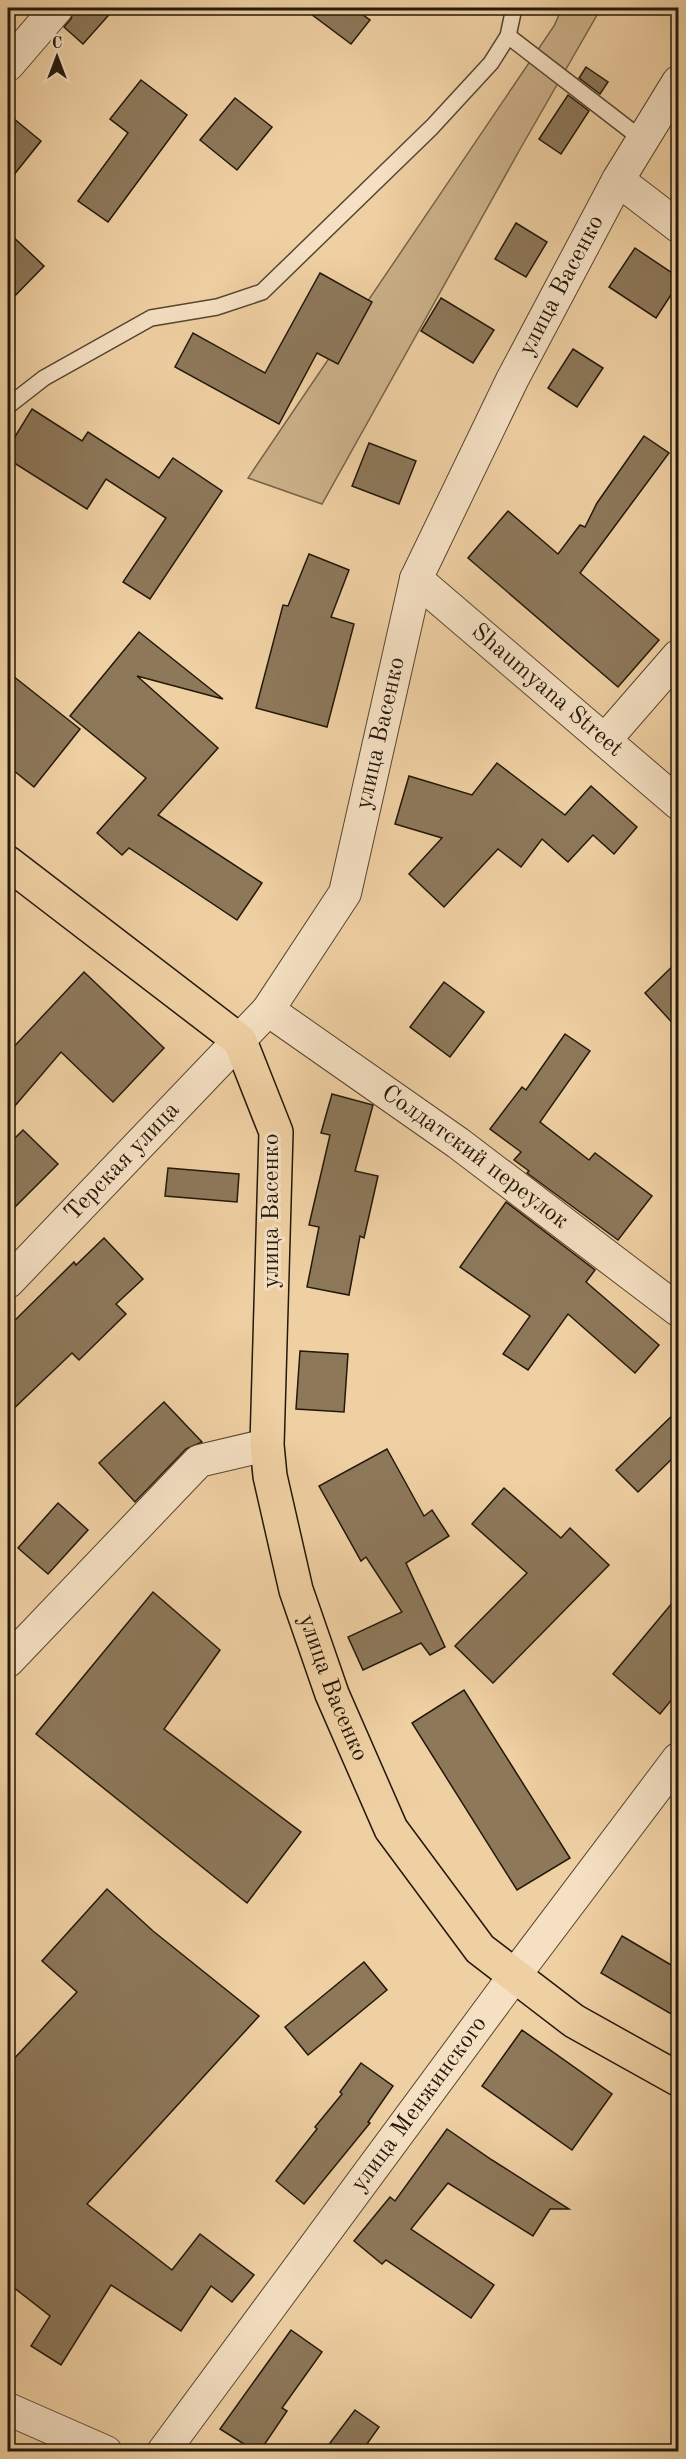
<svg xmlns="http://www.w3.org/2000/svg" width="686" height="2459" font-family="'Old Standard TT',serif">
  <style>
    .green { fill: #ccb189; stroke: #78644a; stroke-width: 1.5 }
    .building { fill: #8d785a; stroke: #23180a; stroke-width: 1.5 }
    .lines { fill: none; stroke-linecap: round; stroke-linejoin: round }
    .service-casing { stroke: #564630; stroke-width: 18 }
    .minor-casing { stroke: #564630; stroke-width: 34 }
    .primary-casing { stroke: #23180a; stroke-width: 36 }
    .service { stroke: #f5e0c3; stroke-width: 15 }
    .minor { stroke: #f5e0c3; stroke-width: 32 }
    .primary { stroke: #efd0a3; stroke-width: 33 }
    .labels { text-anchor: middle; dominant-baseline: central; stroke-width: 6; stroke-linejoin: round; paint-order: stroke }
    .street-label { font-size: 24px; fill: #23180a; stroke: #f5e0c3 }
  </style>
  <rect width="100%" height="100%" fill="#efd0a3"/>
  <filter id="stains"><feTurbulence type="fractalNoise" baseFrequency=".00333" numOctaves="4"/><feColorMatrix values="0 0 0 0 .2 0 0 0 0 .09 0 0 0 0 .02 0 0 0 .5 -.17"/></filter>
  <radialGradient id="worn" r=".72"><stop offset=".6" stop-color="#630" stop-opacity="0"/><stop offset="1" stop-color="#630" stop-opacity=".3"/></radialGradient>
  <path class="green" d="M562 8H601L519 151 322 504 248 478 554 26Z"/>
  <g class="building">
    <path d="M74 8H115L83 44 64 27 71 19Z"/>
    <path d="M303 8H353L370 20 351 44Z"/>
    <path d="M586 67 608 82 600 94 579 78Z"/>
    <path d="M141 80 187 115 108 222 78 201 128 133 110 119Z"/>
    <path d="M568 95 589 111 561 154 539 139Z"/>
    <path d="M235 98 272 127 237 170 200 140Z"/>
    <path d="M8 114 41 141 8 182Z"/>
    <path d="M516 223 547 242 526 277 495 259Z"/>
    <path d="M8 232 44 266 8 303Z"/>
    <path d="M635 248 678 277V284L656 318 609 287Z"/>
    <path d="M320 273 372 302 338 364 317 353 279 424 175 367 193 333 265 373Z"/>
    <path d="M441 298 494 330 473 363 421 331Z"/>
    <path d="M573 349 603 368 577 407 548 388Z"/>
    <path d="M32 409 82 441 88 432 159 478 173 458 222 491 150 599 123 582 166 518 106 479 87 509 8 459V448Z"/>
    <path d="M644 436 669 453 580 573 659 640 618 687 468 558 508 511 558 554 580 525 585 527 597 503Z"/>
    <path d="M369 443 416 461 399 504 352 486Z"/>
    <path d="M309 554 349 570 331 617 354 624 327 727 256 708 283 605 288 606Z"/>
    <path d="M139 632 223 699 137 676 218 748 158 815 262 883 237 920 129 848 122 855 97 833 146 778 70 716Z"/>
    <path d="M8 672 80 729 34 787 8 766Z"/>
    <path d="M497 763 565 815 591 786 637 827 614 854 593 835 568 862 542 839 521 867 498 849 444 907 409 874 442 838 395 824 409 776 472 795Z"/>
    <path d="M678 961V1029L645 993Z"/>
    <path d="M84 972 164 1048 113 1102 61 1052 8 1114V1053Z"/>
    <path d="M444 982 484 1012 450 1057 410 1027Z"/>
    <path d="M565 1034 590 1051 540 1122 589 1160 595 1153 652 1196 618 1240 527 1173 529 1171 514 1160 521 1152 490 1129 522 1087 526 1090Z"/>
    <path d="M332 1094 373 1105 355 1171 378 1176 364 1238 360 1236 349 1295 307 1287 319 1227 309 1225 330 1135 321 1133Z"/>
    <path d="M23 1130 58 1164 8 1214V1145Z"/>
    <path d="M168 1168 239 1174 237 1202 165 1196Z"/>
    <path d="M506 1202 595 1270 586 1282 659 1345 635 1373 568 1314 528 1370 503 1354 530 1316 460 1267Z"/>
    <path d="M104 1238 143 1279 116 1304 126 1314 79 1360 72 1353 8 1414V1327L74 1262 76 1265Z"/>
    <path d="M300 1351 348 1354 344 1412 296 1409Z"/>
    <path d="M164 1402 202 1442 186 1449 135 1502 99 1463Z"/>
    <path d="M678 1410V1453L638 1492 616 1470Z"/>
    <path d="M387 1449 424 1516 432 1510 449 1536 406 1563 445 1647 430 1655 421 1643 363 1670 348 1637 402 1612 366 1557 361 1561 319 1486Z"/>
    <path d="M504 1488 561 1538 570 1528 609 1565 493 1683 455 1646 527 1573 472 1524Z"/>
    <path d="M58 1503 88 1530 48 1574 18 1548Z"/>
    <path d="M153 1592 220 1650 164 1729 301 1832 247 1903 36 1734Z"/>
    <path d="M678 1596V1692L660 1714 613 1674Z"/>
    <path d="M464 1690 570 1858 517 1890 412 1723Z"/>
    <path d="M107 1889 153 1931 259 2016 87 2204 172 2270 200 2234 254 2275 232 2302 211 2286 181 2331 111 2285 61 2365 31 2346 50 2316 8 2283V2065L77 1992 42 1961Z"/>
    <path d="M622 1936 678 1969V2018L601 1973Z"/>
    <path d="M364 1962 387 1990 308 2055 285 2027Z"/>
    <path d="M522 2030 612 2094 572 2150 482 2086Z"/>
    <path d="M361 2063 393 2086 368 2122 370 2123 304 2204 276 2181 317 2129 315 2127 342 2094 340 2092Z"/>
    <path d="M447 2129 492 2160 569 2209H550L533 2236 448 2183 411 2229 494 2285 471 2318 386 2260 382 2264 354 2241 390 2197 395 2201Z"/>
    <path d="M291 2330 322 2352 282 2408 287 2411 260 2451H255L220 2429Z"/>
    <path d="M355 2410 379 2427 362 2451H324Z"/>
  </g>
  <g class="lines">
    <g class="service-casing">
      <g id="service">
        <path d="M508 36 643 140"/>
        <path d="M8 406 44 378 151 318 217 307 262 292 432 127 491 63 508 36 514 8"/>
      </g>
    </g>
    <g class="minor-casing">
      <g id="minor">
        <path d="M8 65 57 8"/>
        <path d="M618 180 678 226"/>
        <path id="s1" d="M416 579 678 803"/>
        <path d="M605 740 678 656"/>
        <path id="s2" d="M268 1010 458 1143 678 1310"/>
        <path id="s3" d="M8 1282 268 1010 345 893 416 579 512 380 618 180 678 82"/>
        <path d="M8 1661 199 1461 267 1445"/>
        <path d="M8 2409 106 2452"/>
        <path id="s4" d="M163 2452 515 1975 678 1759"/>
      </g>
    </g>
    <g class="primary-casing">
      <g id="primary">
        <path id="s5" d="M8 863 240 1041 276 1132 267 1445 270 1476 296 1590 332 1694 391 1829 480 1949 574 2021 678 2079"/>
      </g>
    </g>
    <use href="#service" class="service"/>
    <use href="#minor" class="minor"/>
    <use href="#primary" class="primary"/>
  </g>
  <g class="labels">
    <g class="street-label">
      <text stroke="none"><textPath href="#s3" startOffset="1166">улица Васенко</textPath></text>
      <text stroke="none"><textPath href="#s1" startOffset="172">Shaumyana Street</textPath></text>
      <text stroke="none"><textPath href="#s3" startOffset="680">улица Васенко</textPath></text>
      <text stroke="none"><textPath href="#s2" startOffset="254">Солдатский переулок</textPath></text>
      <text stroke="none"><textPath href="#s3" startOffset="166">Терская улица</textPath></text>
      <text transform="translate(272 1211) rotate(-90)">улица Васенко</text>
      <text stroke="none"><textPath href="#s5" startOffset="956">улица Васенко</textPath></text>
      <text stroke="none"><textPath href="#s4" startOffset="432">улица Менжинского</textPath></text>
    </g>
  </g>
  <rect width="686" height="2459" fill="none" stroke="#efd0a3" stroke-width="30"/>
  <rect x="9" y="9" width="668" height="2441" fill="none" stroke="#23180a" stroke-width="3"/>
  <rect x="15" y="15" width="656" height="2429" fill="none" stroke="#23180a" stroke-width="1.5"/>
  <g transform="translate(57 57)" stroke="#f5e0c3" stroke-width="4.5" paint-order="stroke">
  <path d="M0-4.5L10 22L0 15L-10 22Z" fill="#23180a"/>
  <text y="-9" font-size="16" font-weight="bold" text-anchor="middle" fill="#23180a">С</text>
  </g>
  <rect width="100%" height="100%" filter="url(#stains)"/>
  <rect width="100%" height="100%" fill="url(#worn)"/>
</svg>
